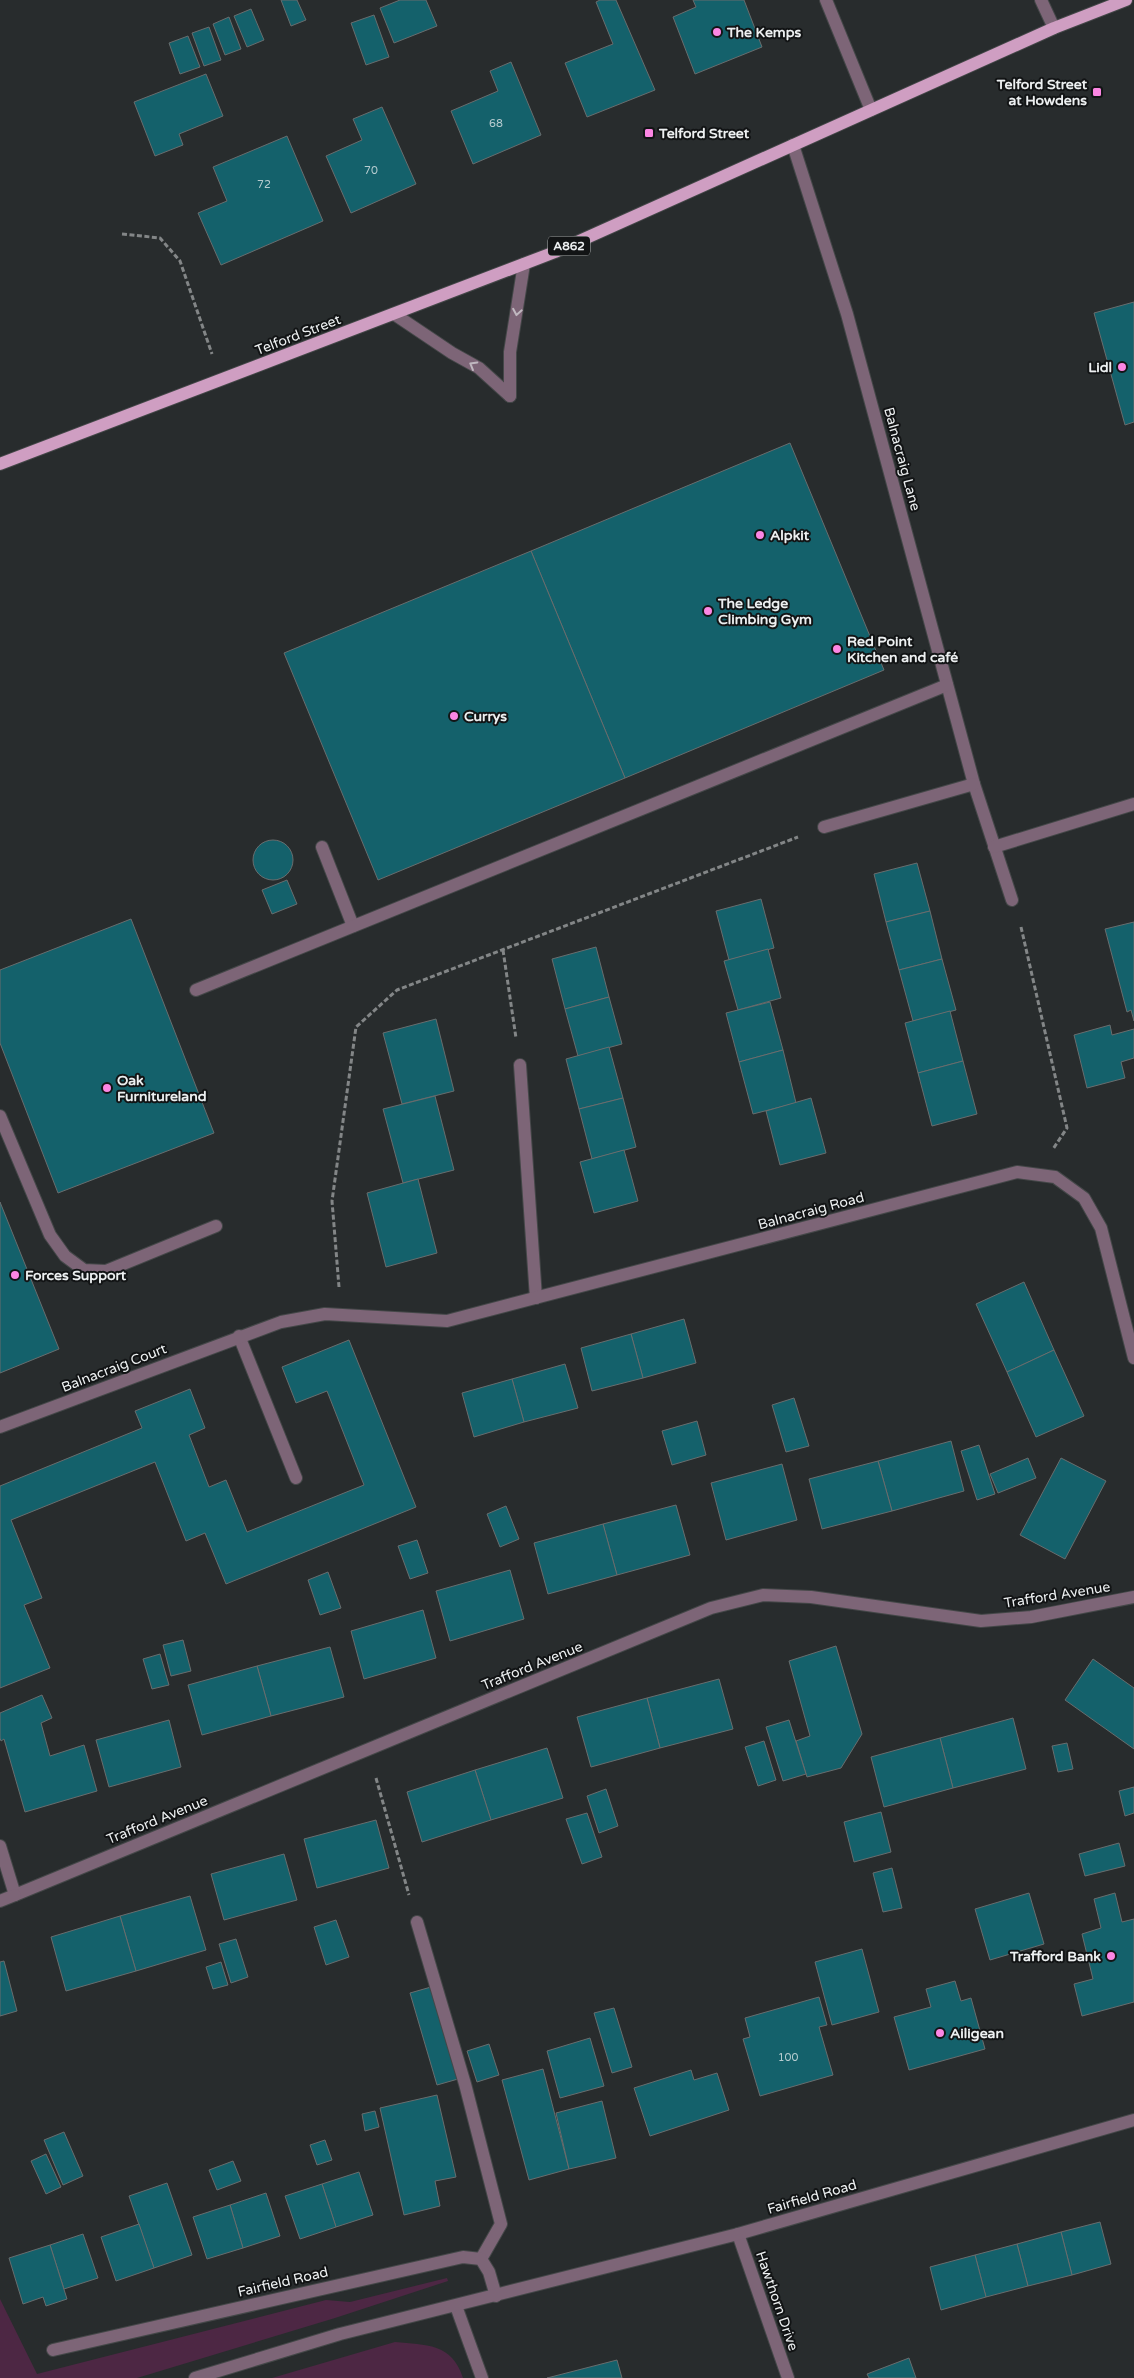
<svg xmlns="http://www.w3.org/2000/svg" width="1134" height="2378" font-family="'Varela Round',sans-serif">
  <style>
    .green { fill: #4d2744 }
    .building { fill: #14616b; stroke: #686d6e }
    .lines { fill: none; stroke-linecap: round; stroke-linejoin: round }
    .minor-casing { stroke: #444748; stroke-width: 14 }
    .major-casing { stroke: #444748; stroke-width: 14 }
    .path { stroke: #838687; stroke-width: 3; stroke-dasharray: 5 2.5; stroke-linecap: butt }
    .minor { stroke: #7d6577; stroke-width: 12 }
    .major { stroke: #cf9ec2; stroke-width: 12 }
    .oneway { stroke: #c0b8c0 }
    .poi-dot { fill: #fc86e3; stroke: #121415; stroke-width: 2 }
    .labels { text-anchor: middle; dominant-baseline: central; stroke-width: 4; stroke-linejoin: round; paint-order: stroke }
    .number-label { font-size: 11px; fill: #b7ccd0 }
    .shield { fill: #121415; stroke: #abaeaf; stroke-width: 1 }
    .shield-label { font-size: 12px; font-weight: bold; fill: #edf0f1 }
    .poi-label { font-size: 14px; font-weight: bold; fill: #edf0f1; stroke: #121415; text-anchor: start }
    .street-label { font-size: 14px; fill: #edf0f1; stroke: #121415 }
  </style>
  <rect width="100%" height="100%" fill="#282c2d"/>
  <g class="green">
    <path d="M447 2278 448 2281 335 2318 137 2378H0V2299L37 2374 326 2300 350 2302Z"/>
    <path d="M395 2342C426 2345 452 2343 463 2378H272Z"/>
  </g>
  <g class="building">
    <path d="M281 0H297L306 20 291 26Z"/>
    <path d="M400 0H426L437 26 394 43 380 8Z"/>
    <path d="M600 0H616L655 90 587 117 565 63 613 44 596 2Z"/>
    <path d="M693 0H744L762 47 695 74 673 17 696 7Z"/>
    <path d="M251 9 264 40 247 47 234 16Z"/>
    <path d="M374 15 389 57 366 65 351 23Z"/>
    <path d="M229 17 241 49 225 55 213 24Z"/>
    <path d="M209 27 221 60 204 66 192 33Z"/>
    <path d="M188 36 200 67 180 74 169 43Z"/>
    <path d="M511 62 541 135 473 164 451 111 498 91 490 71Z"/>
    <path d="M206 74 223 116 179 134 183 145 155 156 134 102Z"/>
    <path d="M382 107 416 184 351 213 326 156 362 140 353 119Z"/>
    <path d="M287 136 323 221 221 265 198 213 227 201 213 167Z"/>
    <path d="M1134 302V422L1125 425 1094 313Z"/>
    <path d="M790 443 884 670 625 778 531 551Z"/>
    <path d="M531 551 625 778 378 880 284 653Z"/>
    <circle cx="273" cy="860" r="20"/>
    <path d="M917 863 930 911 886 922 874 874Z"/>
    <path d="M287 880 297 904 272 914 262 890Z"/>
    <path d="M761 899 774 948 729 960 716 911Z"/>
    <path d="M930 911 942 959 899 970 886 922Z"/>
    <path d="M131 919 214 1133 58 1193 0 1043V970Z"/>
    <path d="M1134 922V1021L1131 1010 1127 1012 1105 929Z"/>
    <path d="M596 947 609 997 565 1009 552 959Z"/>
    <path d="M768 949 781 998 738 1010 724 961Z"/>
    <path d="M942 959 956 1010 913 1021 899 970Z"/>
    <path d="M609 997 622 1044 578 1056 565 1009Z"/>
    <path d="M770 1002 783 1050 739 1062 726 1013Z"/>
    <path d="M950 1011 963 1061 918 1073 905 1023Z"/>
    <path d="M436 1019 454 1091 402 1104 383 1033Z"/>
    <path d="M1110 1025 1112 1035 1134 1029V1058L1121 1062 1125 1078 1087 1088 1074 1035Z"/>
    <path d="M609 1047 623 1098 579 1109 566 1059Z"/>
    <path d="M783 1050 796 1103 753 1114 739 1062Z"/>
    <path d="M963 1061 977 1114 932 1126 918 1073Z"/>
    <path d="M435 1096 454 1170 403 1183 383 1109Z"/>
    <path d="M623 1098 636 1147 592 1159 579 1109Z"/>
    <path d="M811 1098 826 1153 780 1165 766 1111Z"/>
    <path d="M624 1150 638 1201 594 1213 580 1162Z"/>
    <path d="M418 1179 437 1253 386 1267 367 1193Z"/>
    <path d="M0 1202 59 1349 0 1373Z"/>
    <path d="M1024 1282 1054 1350 1007 1372 976 1304Z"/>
    <path d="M684 1319 696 1363 643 1378 631 1334Z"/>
    <path d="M631 1334 643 1378 592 1391 581 1348Z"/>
    <path d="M349 1340 416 1507 226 1584 205 1533 186 1541 155 1462 11 1520 42 1598 24 1605 50 1668 0 1688V1486L142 1428 135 1411 190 1389 205 1428 189 1435 209 1487 226 1480 247 1532 364 1485 327 1391 296 1403 282 1367Z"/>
    <path d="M1054 1350 1084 1416 1036 1437 1007 1372Z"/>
    <path d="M565 1364 578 1408 524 1422 512 1379Z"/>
    <path d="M512 1379 524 1422 474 1437 462 1393Z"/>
    <path d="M794 1398 809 1446 786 1452 772 1405Z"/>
    <path d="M697 1421 706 1455 672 1465 662 1431Z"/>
    <path d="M951 1441 964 1491 892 1511 878 1461Z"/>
    <path d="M979 1445 995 1494 977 1500 961 1451Z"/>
    <path d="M1028 1458 1036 1478 998 1493 990 1474Z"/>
    <path d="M1061 1458 1106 1481 1065 1559 1020 1535Z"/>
    <path d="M878 1461 892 1511 822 1529 809 1479Z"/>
    <path d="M782 1464 797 1520 726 1540 711 1483Z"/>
    <path d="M676 1505 690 1555 617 1575 603 1524Z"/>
    <path d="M506 1506 519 1539 500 1547 487 1514Z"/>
    <path d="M603 1524 617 1575 548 1594 534 1543Z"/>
    <path d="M417 1540 428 1573 410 1579 398 1546Z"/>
    <path d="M510 1570 524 1619 450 1641 436 1591Z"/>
    <path d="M328 1572 341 1608 320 1615 308 1580Z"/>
    <path d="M423 1610 436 1658 364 1679 351 1631Z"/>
    <path d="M183 1640 191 1671 171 1676 163 1645Z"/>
    <path d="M836 1646 862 1734 841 1768 807 1777 796 1741 810 1736 789 1661Z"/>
    <path d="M330 1647 344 1697 271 1716 257 1666Z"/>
    <path d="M160 1654 169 1685 152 1689 143 1659Z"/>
    <path d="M1093 1659 1134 1688V1749L1065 1700Z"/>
    <path d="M257 1666 271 1716 202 1735 188 1685Z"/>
    <path d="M719 1679 733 1729 660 1748 647 1698Z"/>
    <path d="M42 1695 52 1718 41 1723 50 1756 84 1745 97 1791 25 1812 4 1739 1 1741 0 1738V1713Z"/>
    <path d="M647 1698 660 1748 591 1767 577 1717Z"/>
    <path d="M1013 1718 1026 1769 953 1788 940 1738Z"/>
    <path d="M169 1720 181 1767 109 1787 96 1740Z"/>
    <path d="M789 1720 806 1774 783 1781 766 1727Z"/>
    <path d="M940 1738 953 1788 884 1807 871 1757Z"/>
    <path d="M764 1741 776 1780 758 1786 745 1747Z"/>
    <path d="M1067 1743 1073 1769 1058 1772 1052 1746Z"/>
    <path d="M547 1748 563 1798 491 1820 475 1770Z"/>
    <path d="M475 1770 491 1820 422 1842 407 1792Z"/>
    <path d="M1134 1787V1813L1125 1816 1119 1791Z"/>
    <path d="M606 1789 618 1826 599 1833 587 1796Z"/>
    <path d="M881 1812 891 1852 854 1862 844 1822Z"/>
    <path d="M587 1813 602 1857 582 1864 566 1819Z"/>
    <path d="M376 1820 389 1868 317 1888 304 1839Z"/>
    <path d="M1119 1843 1125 1866 1085 1876 1079 1854Z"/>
    <path d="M284 1854 297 1900 224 1920 211 1874Z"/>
    <path d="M892 1868 902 1908 883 1912 873 1873Z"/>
    <path d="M1029 1893 1044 1944 990 1960 975 1909Z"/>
    <path d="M1115 1893 1122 1922 1134 1919V2002L1082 2016 1074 1984 1093 1979 1082 1934 1101 1928 1094 1899Z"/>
    <path d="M190 1896 206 1950 136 1971 120 1916Z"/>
    <path d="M120 1916 136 1971 66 1991 51 1937Z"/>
    <path d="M336 1920 349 1957 326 1965 314 1927Z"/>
    <path d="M236 1939 248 1977 231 1983 219 1944Z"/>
    <path d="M862 1949 879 2012 832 2025 815 1962Z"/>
    <path d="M4 1961 17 2011 0 2016V1962Z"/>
    <path d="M221 1962 228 1985 213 1989 206 1967Z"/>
    <path d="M955 1981 961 2001 971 1998 985 2049 909 2070 894 2017 931 2007 926 1989Z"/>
    <path d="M431 1987 458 2079 437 2085 410 1993Z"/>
    <path d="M819 1997 827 2025 819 2027 833 2075 760 2096 743 2039 750 2037 745 2018Z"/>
    <path d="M614 2008 632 2067 612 2073 594 2013Z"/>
    <path d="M590 2038 604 2086 560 2098 547 2051Z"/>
    <path d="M489 2044 499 2075 477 2082 467 2051Z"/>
    <path d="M543 2069 569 2169 529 2180 502 2080Z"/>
    <path d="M691 2070 694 2080 717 2073 729 2110 650 2136 634 2088Z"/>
    <path d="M437 2095 456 2177 435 2181 440 2206 404 2215 380 2108Z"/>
    <path d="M602 2101 616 2158 569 2169 556 2113Z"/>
    <path d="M375 2111 379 2127 365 2131 362 2114Z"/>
    <path d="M64 2132 83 2176 63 2185 44 2140Z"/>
    <path d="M325 2140 332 2160 317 2165 310 2145Z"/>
    <path d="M46 2154 61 2187 46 2194 31 2161Z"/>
    <path d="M233 2161 241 2181 217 2190 209 2170Z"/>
    <path d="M359 2172 373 2215 336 2227 322 2184Z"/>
    <path d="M167 2183 192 2255 154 2268 129 2196Z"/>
    <path d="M322 2184 336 2227 300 2239 285 2196Z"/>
    <path d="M266 2193 280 2236 243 2248 230 2205Z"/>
    <path d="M230 2205 243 2248 207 2259 193 2217Z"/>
    <path d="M1100 2222 1111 2264 1072 2275 1061 2232Z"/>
    <path d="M139 2224 154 2268 116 2281 101 2237Z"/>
    <path d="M1061 2232 1072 2275 1028 2286 1017 2244Z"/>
    <path d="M83 2234 98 2278 64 2289 50 2245Z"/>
    <path d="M1017 2244 1028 2286 986 2297 975 2255Z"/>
    <path d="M50 2245 67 2299 46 2306 43 2297 23 2304 9 2258Z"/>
    <path d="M975 2255 986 2297 941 2310 930 2267Z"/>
    <path d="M909 2358 916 2378H869L867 2374Z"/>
    <path d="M617 2360 622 2378H547Z"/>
  </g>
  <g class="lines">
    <g class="minor-casing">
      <g id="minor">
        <path d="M826 0 871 110"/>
        <path d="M1041 0 1054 28"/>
        <path d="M793 145 847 314 974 784 1012 900"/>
        <path d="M394 314 452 353 479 368 510 396"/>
        <path d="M510 396V352L524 264"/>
        <path d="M824 827 974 784"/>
        <path d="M322 847 353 926"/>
        <path d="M994 847 1134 804"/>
        <path d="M196 990 947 685"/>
        <path d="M520 1065 536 1298"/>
        <path d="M0 1116 50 1235 65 1256 84 1270 106 1271 216 1226"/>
        <path d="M239 1336 296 1478"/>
        <path d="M0 1427 281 1322 325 1314 447 1321 1017 1172 1055 1177 1084 1198 1101 1228 1134 1358"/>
        <path d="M0 1846 15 1895 711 1608 763 1595 811 1597 981 1621 1031 1617 1134 1597"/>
        <path d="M0 1901 15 1895"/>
        <path d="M417 1922 465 2084 501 2224 481 2259"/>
        <path d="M738 2234 788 2378"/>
        <path d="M456 2306 482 2378"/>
        <path d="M53 2350 463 2257 481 2259 489 2272 496 2296"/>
        <path d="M195 2378 340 2334 738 2234 1134 2120"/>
      </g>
    </g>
    <g class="major-casing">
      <path id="major" d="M0 464 555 252 1054 28 1126 0"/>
    </g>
    <g class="path">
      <path d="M122 234 160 238 180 261 212 354"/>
      <path d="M1021 927 1067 1128 1053 1149"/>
      <path d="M503 950 516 1038"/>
      <path d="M339 1287 332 1201 356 1027 397 990 798 837"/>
      <path d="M376 1778 409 1895"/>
    </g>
    <use href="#minor" class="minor"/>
    <use href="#major" class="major"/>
  </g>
  <defs><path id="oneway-chevron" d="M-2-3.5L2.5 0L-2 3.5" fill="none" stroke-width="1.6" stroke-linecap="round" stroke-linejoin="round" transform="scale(1.25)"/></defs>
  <g class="oneway">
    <use href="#oneway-chevron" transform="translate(517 312) rotate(100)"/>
    <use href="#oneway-chevron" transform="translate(473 365) rotate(-150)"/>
  </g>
  <g class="poi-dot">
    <circle cx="717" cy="32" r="5"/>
    <rect x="1092" y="87" width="10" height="10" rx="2.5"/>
    <rect x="644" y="128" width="10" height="10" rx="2.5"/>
    <circle cx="1122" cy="367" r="5"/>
    <circle cx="760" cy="535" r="5"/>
    <circle cx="708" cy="611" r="5"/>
    <circle cx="837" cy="649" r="5"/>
    <circle cx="454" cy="716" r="5"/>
    <circle cx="107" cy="1088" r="5"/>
    <circle cx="15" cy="1275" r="5"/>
    <circle cx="1111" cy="1956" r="5"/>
    <circle cx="940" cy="2033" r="5"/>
  </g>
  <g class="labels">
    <g class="number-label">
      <text x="496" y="123">68</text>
      <text x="371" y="170">70</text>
      <text x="264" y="184">72</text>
      <text x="788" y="2057">100</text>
    </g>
    <rect class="shield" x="548" y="236.5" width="42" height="19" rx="4"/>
    <g class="shield-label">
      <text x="569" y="246">A862</text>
    </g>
    <g class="poi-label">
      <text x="727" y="32">The Kemps</text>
      <text x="1087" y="84" text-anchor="end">Telford Street<tspan x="1087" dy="16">at Howdens</tspan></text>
      <text x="659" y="133">Telford Street</text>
      <text x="1112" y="367" text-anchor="end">Lidl</text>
      <text x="770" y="535">Alpkit</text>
      <text x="718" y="603">The Ledge<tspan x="718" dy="16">Climbing Gym</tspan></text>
      <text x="847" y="641">Red Point<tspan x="847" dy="16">Kitchen and café</tspan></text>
      <text x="464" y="716">Currys</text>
      <text x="117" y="1080">Oak<tspan x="117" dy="16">Furnitureland</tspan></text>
      <text x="25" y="1275">Forces Support</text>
      <text x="1101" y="1956" text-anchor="end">Trafford Bank</text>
      <text x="950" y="2033">Ailigean</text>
    </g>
    <g class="street-label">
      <text transform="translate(298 335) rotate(-21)">Telford Street</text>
      <text transform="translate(902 459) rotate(75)">Balnacraig Lane</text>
      <text transform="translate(811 1211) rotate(-15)">Balnacraig Road</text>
      <text transform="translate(114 1368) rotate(-21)">Balnacraig Court</text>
      <text transform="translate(1057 1595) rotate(-9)">Trafford Avenue</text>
      <text transform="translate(532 1666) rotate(-22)">Trafford Avenue</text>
      <text transform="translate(157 1820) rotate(-22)">Trafford Avenue</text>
      <text transform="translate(812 2197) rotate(-16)">Fairfield Road</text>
      <text transform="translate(283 2282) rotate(-13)">Fairfield Road</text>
      <text transform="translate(777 2301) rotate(71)">Hawthorn Drive</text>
    </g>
  </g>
</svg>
